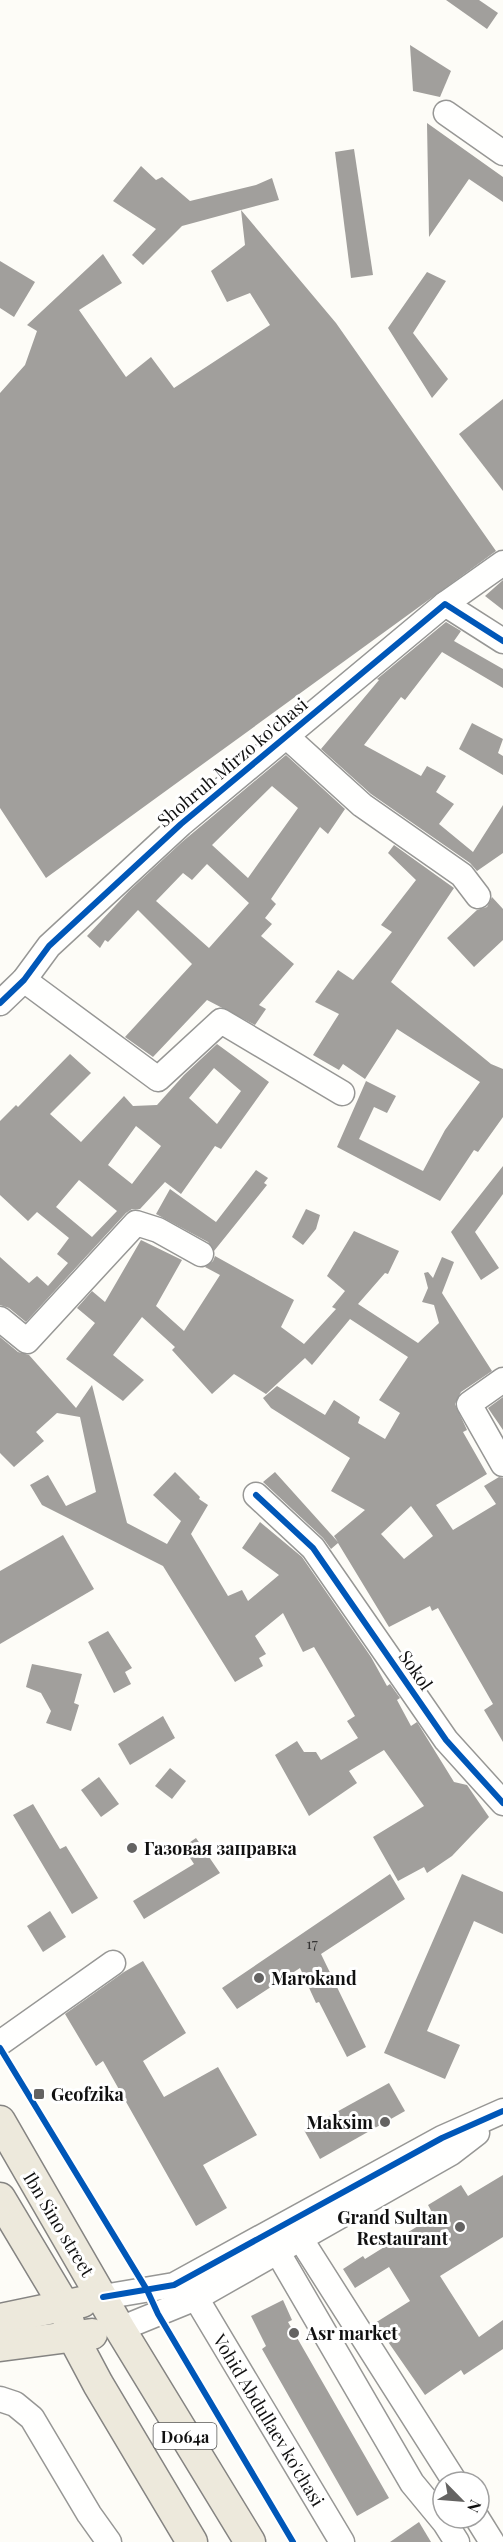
<svg xmlns="http://www.w3.org/2000/svg" width="503" height="2542" font-family="'Playfair Display',serif">
  <style>
    .building { fill: #a19f9c; fill-rule: evenodd }
    .lines { fill: none; stroke-linecap: round; stroke-linejoin: round }
    .minor-casing { stroke: #979795; stroke-width: 27 }
    .major-casing { stroke: #858482; stroke-width: 33 }
    .minor { stroke: #fffffe; stroke-width: 24 }
    .major { stroke: #ede9dc; stroke-width: 30 }
    .cycleway-casing { stroke: #fff; stroke-width: 10 }
    .cycleway { stroke: #0057b8; stroke-width: 6 }
    .poi-dot { fill: #646362; stroke: #fff; stroke-width: 2 }
    .labels { text-anchor: middle; dominant-baseline: central; stroke-width: 6; stroke-linejoin: round; paint-order: stroke }
    .number-label { font-size: 15px; fill: #353434 }
    .shield { fill: #fff; stroke: #585858; stroke-width: 1.5 }
    .shield-label { font-size: 16px; font-weight: bold; fill: #111 }
    .street-label { font-size: 18px; fill: #111; stroke: #fff }
    .poi-label { font-size: 18px; font-weight: bold; fill: #111; stroke: #fff; text-anchor: start }
  </style>
  <rect width="100%" height="100%" fill="#fdfcf7"/>
  <g class="building">
    <path d="M446 0H479L498 13 487 29Z"/>
    <path d="M410 45 451 71 440 97 413 91Z"/>
    <path d="M427 123 503 177V202L469 179 429 237Z"/>
    <path d="M354 149 373 275 351 278 335 152Z"/>
    <path d="M141 166 156 180 162 177 190 201 256 185 272 178 279 200 241 210 336 323 496 551 46 878 0 808V393L25 365 37 331 27 325 103 254 122 283 79 310 126 377 151 357 174 388 270 325 250 293 227 302 211 271 245 245 241 210 182 226 143 265 132 255 156 229 113 201Z"/>
    <path d="M0 261 35 282 14 317 0 308Z"/>
    <path d="M427 272 446 281 413 333 448 379 432 398 388 328Z"/>
    <path d="M503 399V491L459 434Z"/>
    <path d="M503 580V610L485 596Z"/>
    <path d="M446 622 461 631 454 641 503 669V688L442 652 405 700 401 697 364 745 421 776 427 766 446 776 436 792 454 804 439 824 473 852 503 805V853L477 871 470 863 371 794 321 749 379 680 377 679Z"/>
    <path d="M472 723 503 739 498 753 503 756V775L459 749Z"/>
    <path d="M286 755 345 809 328 834 320 827 271 899 276 904 265 918 272 924 261 936 294 964 259 1005 266 1009 255 1025 207 1000 153 1057 125 1037 192 964 138 910 108 942 105 940 100 948 87 936 129 891 182 842ZM272 786 298 808 248 878 212 845ZM207 864 249 903 209 948 156 901 183 873 192 880Z"/>
    <path d="M394 845 454 888 391 982 491 1064 503 1069V1117L478 1152 474 1150 440 1201 337 1147 366 1081 396 1096 387 1113 374 1107 359 1139 423 1171 445 1130 480 1082 397 1029 365 1079 343 1064 339 1070 313 1055 339 1014 315 1002 338 970 353 980 392 932 381 925 416 880 388 853Z"/>
    <path d="M492 897 503 909V940L474 967 447 938 477 910 487 907Z"/>
    <path d="M217 1044 269 1082 221 1149 215 1146 181 1194 165 1182 140 1209H132L126 1213 26 1322 9 1308 0 1305V1257L29 1283 37 1276 48 1286 68 1263 57 1254 69 1238 37 1212 28 1221 0 1195V1121L16 1105 18 1107 70 1054 91 1073 50 1114 81 1142 124 1096 133 1106 157 1105 184 1075ZM214 1068 241 1091 217 1124 189 1098ZM136 1126 161 1146 132 1184 108 1165ZM79 1180 117 1211 92 1237 56 1207Z"/>
    <path d="M503 1166V1194L475 1232 499 1268 481 1280 451 1232Z"/>
    <path d="M256 1170 268 1178 264 1183 267 1185 214 1251 208 1242 156 1214 170 1189 216 1222Z"/>
    <path d="M306 1209 320 1215 316 1229 303 1245 292 1237Z"/>
    <path d="M354 1231 399 1251 388 1274 385 1273 358 1304 418 1343 439 1323 434 1305 422 1302 428 1288 424 1273 428 1272 433 1278 442 1257 454 1262 442 1293 492 1371 461 1392 455 1404 467 1430 463 1432 487 1474 436 1505 453 1530 496 1504 484 1486 499 1477 503 1478V1742L484 1710 493 1704 438 1608 432 1611 430 1606 389 1627 338 1543 331 1549 323 1538 263 1482 275 1472 338 1542 334 1536 365 1510 331 1491 350 1458 271 1408 263 1398 277 1386 325 1415 334 1400 360 1417 358 1423 385 1439 400 1413 379 1400 408 1357 350 1319 312 1365 305 1358 266 1394 234 1374 212 1394 172 1350 175 1347 142 1317 113 1355 144 1380 123 1401 66 1359 95 1323 77 1308 92 1291 105 1302 141 1240 182 1260 156 1306 184 1331 220 1275 205 1267 213 1261 215 1256 294 1300 281 1327 304 1344 336 1309 332 1307 345 1291 327 1276ZM411 1506 433 1536 404 1559 381 1534Z"/>
    <path d="M0 1337 18 1352 29 1355 76 1408 92 1385 127 1523 167 1544 181 1521 153 1495 175 1472 200 1497 199 1499 208 1505 191 1534 228 1596 242 1590 248 1601 279 1575 242 1548 260 1522 302 1557 371 1657 387 1686 390 1684 400 1698 397 1700 411 1726 417 1722 454 1782 467 1785 489 1817 452 1856 427 1873 424 1867 398 1881 373 1837 424 1806 384 1750 349 1771 357 1783 309 1816 275 1755 297 1741 304 1752H316L321 1760 358 1738 347 1721 355 1716 314 1647 303 1652 283 1613 255 1636 266 1654 259 1658 263 1666 235 1682 163 1566 42 1505 30 1485 48 1475 66 1506 96 1492 80 1417 57 1413 36 1432 44 1441 14 1467 0 1453Z"/>
    <path d="M503 1397V1430L488 1408Z"/>
    <path d="M63 1535 94 1589 0 1644V1571Z"/>
    <path d="M108 1631 132 1668 125 1672 131 1684 114 1693 88 1642Z"/>
    <path d="M32 1664 82 1674 74 1703 79 1705 71 1731 46 1723 51 1711 41 1693 26 1687Z"/>
    <path d="M163 1716 175 1738 130 1765 118 1744Z"/>
    <path d="M170 1768 186 1781 172 1799 155 1786Z"/>
    <path d="M99 1777 119 1804 101 1817 81 1790Z"/>
    <path d="M33 1804 60 1849 66 1846 98 1898 72 1914 13 1815Z"/>
    <path d="M196 1838 220 1873 144 1919 133 1901 194 1864 183 1847Z"/>
    <path d="M390 1874 405 1899 321 1954 366 2047 347 2057 319 2002 316 2003 300 1968 237 2009 222 1988Z"/>
    <path d="M462 1874 503 1892V1934L474 1921 427 2031 460 2045 445 2079 384 2053Z"/>
    <path d="M50 1911 66 1937 43 1952 27 1926Z"/>
    <path d="M143 1961 186 2033 143 2061 164 2097 218 2067 257 2135 203 2165 227 2208 196 2226 103 2061 96 2066 65 2014 124 1972Z"/>
    <path d="M389 2083 405 2111 320 2159 304 2130Z"/>
    <path d="M503 2175V2237L440 2276 479 2337 503 2320V2349L464 2375 461 2370 425 2395 375 2323 410 2301 389 2267 355 2288 343 2269 363 2256 365 2259 434 2216 428 2205 461 2185 468 2196Z"/>
    <path d="M283 2300 292 2320 288 2322 389 2498 357 2516 262 2349 266 2346 251 2316Z"/>
    <path d="M419 2522 431 2542H390Z"/>
  </g>
  <g class="lines">
    <g class="minor-casing">
      <g id="minor">
        <path d="M446 113 503 153"/>
        <path d="M445 604 503 563"/>
        <path d="M286 736 362 805 462 875 478 896"/>
        <path d="M24 980 158 1079 221 1021 342 1093"/>
        <path d="M0 1003 24 980 49 946 181 824 445 604 503 641"/>
        <path d="M0 1319 27 1341 136 1223 158 1230 201 1254"/>
        <path d="M503 1380 469 1404 503 1464"/>
        <path d="M256 1495 313 1548 446 1740 503 1803"/>
        <path d="M0 2043 113 1963"/>
        <path d="M300 2238 455 2482"/>
        <path d="M277 2251 412 2483 445 2523 457 2542"/>
        <path d="M103 2297 174 2285 442 2138 503 2111"/>
        <path d="M196 2298 342 2542"/>
        <path d="M120 2329 196 2298 451 2153 477 2133"/>
        <path d="M0 2399 15 2404 32 2418 89 2514 109 2542"/>
        <path d="M477 2518 492 2542"/>
      </g>
    </g>
    <g class="major-casing">
      <g id="major">
        <path d="M0 2121 120 2329 250 2542"/>
        <path d="M0 2198 64 2305 73 2337 98 2384 192 2542"/>
        <path d="M0 2319 82 2302"/>
        <path d="M0 2346 92 2334"/>
      </g>
    </g>
    <use href="#minor" class="minor"/>
    <use href="#major" class="major"/>
    <g class="cycleway-casing">
      <g id="cycleway">
        <path d="M0 1003 24 980 49 946 181 824 445 604 503 641"/>
        <path d="M256 1495 313 1548 446 1740 503 1803"/>
        <path d="M0 2048 147 2290 158 2314 293 2542"/>
        <path d="M103 2297 174 2285 442 2138 503 2111"/>
      </g>
    </g>
    <use href="#cycleway" class="cycleway"/>
  </g>
  <g class="poi-dot">
    <circle cx="132" cy="1848" r="6"/>
    <circle cx="259" cy="1978" r="6"/>
    <rect x="33" y="2088" width="12" height="12" rx="3"/>
    <circle cx="385" cy="2122" r="6"/>
    <circle cx="460" cy="2227" r="6"/>
    <circle cx="294" cy="2333" r="6"/>
  </g>
  <g class="labels">
    <g class="number-label">
      <text x="312" y="1943">17</text>
    </g>
    <rect class="shield" x="153.5" y="2423" width="63" height="26" rx="4.5"/>
    <g class="shield-label">
      <text x="185" y="2436">D064a</text>
    </g>
    <g class="street-label">
      <text transform="translate(232 762) rotate(-40)">Shohruh Mirzo ko'chasi</text>
      <text transform="translate(416 1670) rotate(55)">Sokol</text>
      <text transform="translate(59 2224) rotate(59)">Ibn Sino street</text>
      <text transform="translate(269 2420) rotate(59)">Vohid Abdullaev ko'chasi</text>
    </g>
    <g class="poi-label">
      <text x="144" y="1848">Газовая заправка</text>
      <text x="271" y="1978">Marokand</text>
      <text x="51" y="2094">Geofzika</text>
      <text x="373" y="2122" text-anchor="end">Maksim</text>
      <text x="448" y="2217" text-anchor="end">Grand Sultan<tspan x="448" dy="21">Restaurant</tspan></text>
      <text x="306" y="2333">Asr market</text>
    </g>
  </g>
  <g transform="translate(461 2500) rotate(115)"><circle r="28" fill="#ffffff" stroke="#a0a0a0" stroke-width="1.5"/>
  <path d="M0-4.5L10 22L0 15L-10 22Z" fill="#646362"/>
  <text y="-9" font-size="16" font-weight="bold" text-anchor="middle" fill="#111111">N</text>
  </g>
</svg>
